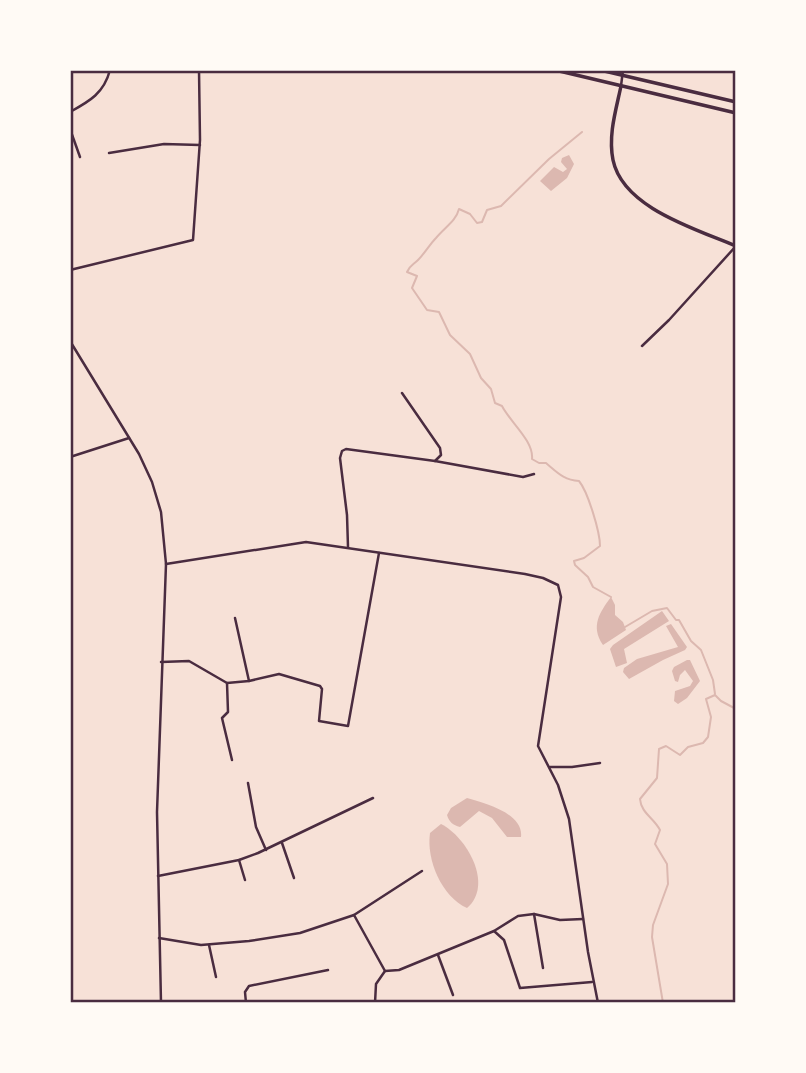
<svg xmlns="http://www.w3.org/2000/svg" width="806" height="1073" font-family="Bitter,serif">
  <style>
    .water { fill: #dcb8b0 }
    .lines { fill: none; stroke-linecap: round; stroke-linejoin: round }
    .stream { stroke: #dcb8b0; stroke-width: 2 }
    .minor { stroke: #4a2c40; stroke-width: 2.5 }
    .tertiary { stroke: #4a2c40; stroke-width: 3.5 }
    .neatline { fill: none; stroke: #4a2c40; stroke-width: 2.5 }
  </style>
  <rect width="100%" height="100%" fill="#f7e1d7"/>
  <g class="water">
    <path d="M569 155 574 164 567 178 551 191 540 181 554 167 563 172 567 169 561 162 562 158Z"/>
    <path d="M611 597 615 605V615L623 622 626 630 603 645C590 626 600 612 611 597Z"/>
    <path d="M662 611 669 621 624 649 627 663 616 667 610 649 613 645Z"/>
    <path d="M671 624 687 647 685 650 663 660 629 679 623 672 624 668 637 659 678 647 666 626Z"/>
    <path d="M687 660H690L700 681 687 698 678 704 674 701 675 691 690 686 693 681 685 670 680 675 678 682 675 681 672 671 674 667Z"/>
    <path d="M467 798C484 803 524 813 521 837H507L492 818 479 811 460 827C453 825 449 822 447 815L451 808Z"/>
    <path d="M441 824C467 837 494 885 467 908 442 897 426 860 430 833Z"/>
  </g>
  <g class="lines">
    <g class="stream">
      <path d="M582 132 549 159 501 206 487 210 482 222 477 223 470 214 459 209C456 221 445 227 436 238 430 244 425 253 418 260 413 265 410 265 407 272L417 276 412 288 427 310 439 312 450 335 470 354 481 378 491 389 495 403 502 406C510 422 534 441 532 459L539 463H546C558 473 564 480 579 481 588 492 600 532 600 546L584 558 574 561 575 565 588 577 593 587 611 597"/>
      <path d="M625 627 652 611 667 608 676 620H679L691 641 701 650 713 680 715 694"/>
      <path d="M663 1003 652 937 653 925 668 884 667 864 655 844 660 830C654 818 641 813 640 799L657 778 659 749 666 746 680 755 688 747 703 743 708 737 711 717 706 699 715 695 721 701 736 709"/>
    </g>
    <g class="minor">
      <path d="M621 86 623 70"/>
      <path d="M70 112C90 101 104 93 110 70"/>
      <path d="M70 129 80 157"/>
      <path d="M109 153 164 144 200 145"/>
      <path d="M70 270 193 240 200 140 199 70"/>
      <path d="M70 341 139 454 152 482 161 512 166 564 157 812 161 1003"/>
      <path d="M642 346 669 320 736 246"/>
      <path d="M70 457 129 438"/>
      <path d="M435 461 523 477 534 474"/>
      <path d="M348 547 347 515 340 458 342 451 346 449 435 461 441 455 440 448 402 393"/>
      <path d="M166 564 306 542 525 574 543 578 558 585 561 597 538 746 558 785 569 819 588 952 598 1003"/>
      <path d="M235 618 249 681"/>
      <path d="M161 662 189 661 227 683 249 681 279 674 320 686 322 689 319 721 348 726 379 553"/>
      <path d="M227 683 228 712 222 718 232 760"/>
      <path d="M550 767H572L600 763"/>
      <path d="M248 783 256 827 266 850"/>
      <path d="M282 843 294 878"/>
      <path d="M239 860 245 880"/>
      <path d="M158 876 239 860 258 853 373 798"/>
      <path d="M534 914 543 968"/>
      <path d="M354 915 422 871"/>
      <path d="M494 931 504 940 520 988 592 982"/>
      <path d="M159 938 201 945 249 941 300 933 354 915 385 971 399 970 494 931 518 916 534 914 560 920 583 919"/>
      <path d="M209 945 216 977"/>
      <path d="M438 955 453 995"/>
      <path d="M246 1003 245 992 249 986 328 970"/>
      <path d="M375 1003 376 984 385 971"/>
    </g>
    <g class="tertiary">
      <path d="M555 70 736 113"/>
      <path d="M600 70 736 102"/>
      <path d="M621 86C616 110 608 135 613 160 623 208 696 229 736 246"/>
    </g>
  </g>
  <rect width="806" height="1073" fill="none" stroke="#fffaf5" stroke-width="144"/>
  <rect x="72" y="72" width="662" height="929" class="neatline"/>
</svg>
